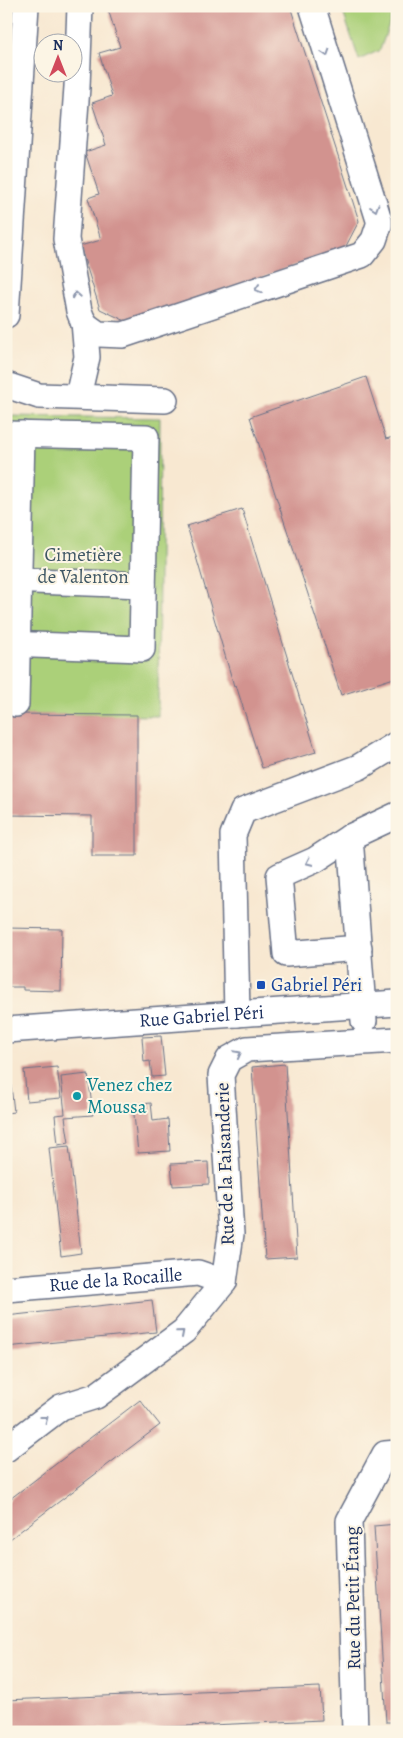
<svg xmlns="http://www.w3.org/2000/svg" width="403" height="1738" font-family="Alegreya,serif">
  <style>
    .green { fill: #abd079; stroke: #63806c }
    .building { fill: #d2938f }
    .lines { fill: none; stroke-linecap: round; stroke-linejoin: round }
    .minor-casing { stroke: #687086; stroke-width: 28 }
    .minor { stroke: #fff; stroke-width: 25 }
    .oneway { stroke: #8d97ae }
    .transit-dot { fill: #1a4fb4; stroke: #fcf5e5; stroke-width: 2 }
    .culture-dot { fill: #0f9aa8; stroke: #fcf5e5; stroke-width: 2 }
    .labels { text-anchor: middle; dominant-baseline: central; stroke-width: 4; stroke-linejoin: round; paint-order: stroke }
    .park-label { font-size: 19px; fill: #3f5765; stroke: #fcf5e5 }
    .transit-label { font-size: 19px; fill: #164399; stroke: #fcf5e5; text-anchor: start }
    .street-label { font-size: 19px; fill: #1b2f5e; stroke: #fcf5e5 }
    .culture-label { font-size: 19px; fill: #0d838f; stroke: #fcf5e5; text-anchor: start }
  </style>
  <rect width="100%" height="100%" fill="#fcf5e5"/>
  <filter id="ink" filterUnits="userSpaceOnUse"><feTurbulence type="fractalNoise" baseFrequency=".02" numOctaves="2"/><feDisplacementMap in="SourceGraphic" scale="10" xChannelSelector="R" yChannelSelector="G"/><feConvolveMatrix kernelMatrix="1 2 1 2 8 2 1 2 1" color-interpolation-filters="sRGB"/></filter>
  <filter id="wash" filterUnits="userSpaceOnUse"><feTurbulence type="fractalNoise" baseFrequency=".0096" numOctaves="4" result="noise"/><feDisplacementMap in="SourceGraphic" scale="20" xChannelSelector="R" yChannelSelector="G"/><feGaussianBlur stdDeviation="1.12" result="paint"/><feColorMatrix in="noise" values="0 0 0 0 0 0 0 0 0 0 0 0 0 0 0 0 0 1.4 0 .05"/><feComposite in="paint" operator="in"/></filter>
  <g filter="url(#wash)">
    <rect width="100%" height="100%" fill="#f8e8d1"/>
    <g class="green">
      <path d="M341 6H393V13L380 50 359 60Z"/>
      <path d="M6 416 160 418 158 716 6 714Z"/>
    </g>
    <g id="blocks">
      <g class="building">
        <path d="M107 6H290L359 221 345 248 130 323 100 309 80 246 101 240 88 198 99 194 85 152 106 145 92 103 112 96 99 53 120 47Z"/>
        <path d="M366 377 386 439 397 436V677L341 695 250 417Z"/>
        <path d="M242 509 316 752 262 768 236 685 234 686 187 526Z"/>
        <path d="M6 714 137 715V856H92V816L6 815Z"/>
        <path d="M6 928 62 929 61 991 23 990V987H9Z"/>
        <path d="M161 1036 165 1076 152 1077 150 1061 144 1062 142 1037Z"/>
        <path d="M285 1064 297 1257 265 1259 252 1067Z"/>
        <path d="M57 1067 61 1098 27 1101 24 1070Z"/>
        <path d="M9 1068 14 1112 6 1113V1069Z"/>
        <path d="M88 1074 93 1115 65 1117 69 1143 58 1145 55 1115 65 1114 61 1077Z"/>
        <path d="M151 1103 153 1121 168 1119 170 1151 138 1153 133 1105Z"/>
        <path d="M69 1146 81 1253 61 1256 49 1148Z"/>
        <path d="M208 1162 209 1184 173 1186 171 1164Z"/>
        <path d="M152 1300 156 1332 6 1347V1316Z"/>
        <path d="M140 1400 160 1425 6 1542V1502Z"/>
        <path d="M397 1524V1722H386L374 1526Z"/>
        <path d="M320 1687 322 1720 55 1732H6V1700Z"/>
      </g>
    </g>
  </g>
  <g filter="url(#ink)">
    <use href="#blocks" fill-opacity="0" stroke="#687086" stroke-width="1"/>
    <g class="lines">
      <g class="minor-casing">
        <g id="minor">
          <path d="M80 6 77 87 66 239 79 311 84 324 98 334 123 335 362 255 374 240 379 225V220L312 6"/>
          <path d="M6 315 26 6"/>
          <path d="M6 385 39 396 165 400"/>
          <path d="M78 396 87 357 84 322"/>
          <path d="M6 434 146 437 142 649 6 644"/>
          <path d="M6 580 143 585"/>
          <path d="M16 704 22 434"/>
          <path d="M350 837 364 1021"/>
          <path d="M359 948 286 954 279 876 315 860 350 837 397 815"/>
          <path d="M237 1014 233 835 243 811 359 767 397 744"/>
          <path id="s1" d="M6 1030 397 1003"/>
          <path id="s2" d="M6 1289 198 1273 224 1282"/>
          <path d="M6 1449 61 1407 96 1396 184 1331 224 1282 231 1234 221 1075 229 1059 247 1049 397 1040"/>
          <path d="M355 1732 349 1521 385 1454 397 1453"/>
        </g>
      </g>
      <use href="#minor" class="minor"/>
    </g>
    <defs><path id="oneway-chevron" d="M-2-3.5L2.5 0L-2 3.5" fill="none" stroke-width="1.6" stroke-linecap="round" stroke-linejoin="round" transform="scale(1.25)"/></defs>
    <g class="oneway">
      <use href="#oneway-chevron" transform="translate(326 53) rotate(72)"/>
      <use href="#oneway-chevron" transform="translate(375 208) rotate(72)"/>
      <use href="#oneway-chevron" transform="translate(258 289) rotate(162)"/>
      <use href="#oneway-chevron" transform="translate(76 295) rotate(-100)"/>
      <use href="#oneway-chevron" transform="translate(309 862) rotate(155)"/>
      <use href="#oneway-chevron" transform="translate(238 1054) rotate(-28)"/>
      <use href="#oneway-chevron" transform="translate(181 1333) rotate(-41)"/>
      <use href="#oneway-chevron" transform="translate(45 1419) rotate(-37)"/>
    </g>
  </g>
  <rect class="transit-dot" x="256" y="980" width="10" height="10" rx="2.5"/>
  <circle class="culture-dot" cx="77" cy="1096" r="5"/>
  <g class="labels">
    <g class="park-label">
      <text x="83" y="555">Cimetière<tspan x="83" dy="22">de Valenton</tspan></text>
    </g>
    <g class="transit-label">
      <text x="271" y="985">Gabriel Péri</text>
    </g>
    <g class="street-label">
      <text stroke="none"><textPath href="#s1" startOffset="196">Rue Gabriel Péri</textPath></text>
      <text transform="translate(225 1164) rotate(-92)">Rue de la Faisanderie</text>
      <text stroke="none"><textPath href="#s2" startOffset="110">Rue de la Rocaille</textPath></text>
      <text transform="translate(353 1598) rotate(-91)">Rue du Petit Étang</text>
    </g>
    <g class="culture-label">
      <text x="87" y="1085">Venez chez<tspan x="87" dy="22">Moussa</tspan></text>
    </g>
  </g>
  <rect width="403" height="1738" fill="none" stroke="#fcf5e5" stroke-width="25"/>
  <g transform="translate(58 58)"><circle r="24" fill="#fcf5e5" stroke="#a2a6af"/>
  <path d="M0-4L9 19L0 12L-9 19Z" fill="#d1495b"/>
  <text y="-8" font-size="14" font-weight="bold" text-anchor="middle" fill="#1b2f5e">N</text>
  </g>
</svg>
